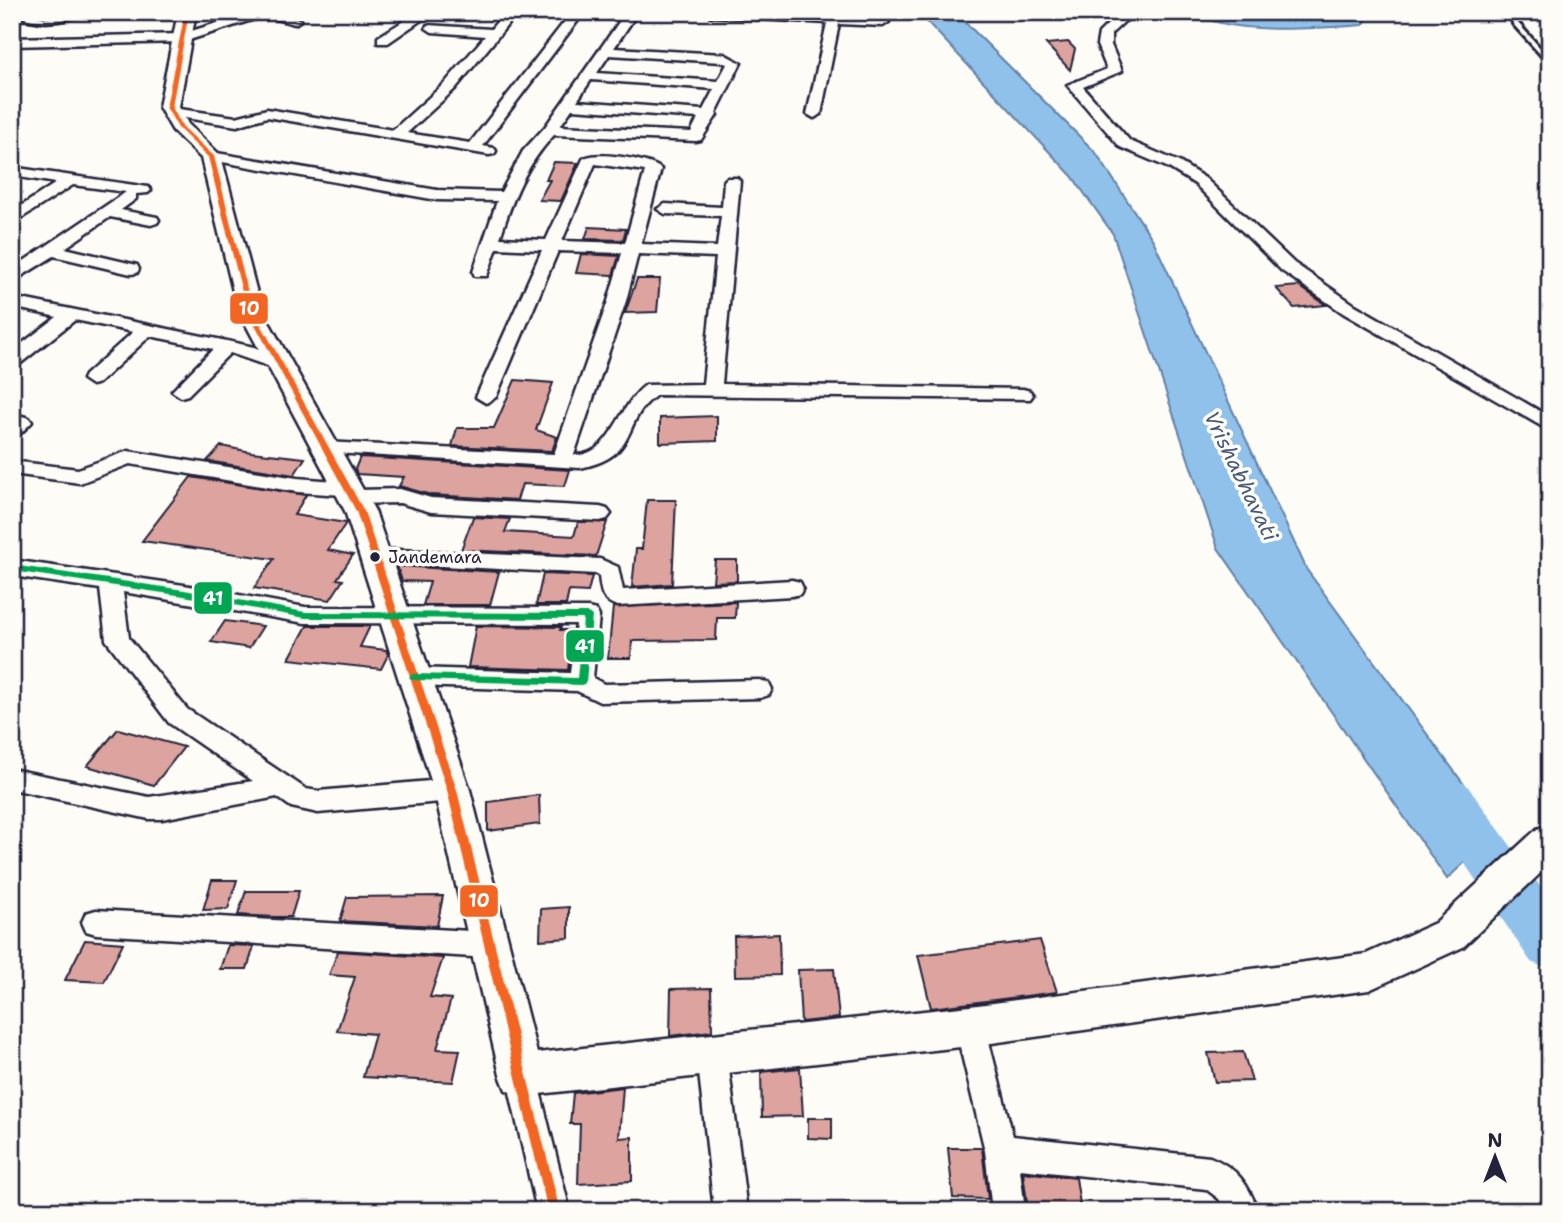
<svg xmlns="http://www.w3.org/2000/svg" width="1562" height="1223" font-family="'Shantell Sans',sans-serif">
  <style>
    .water { fill: #8fc1eb; stroke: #6381a5; stroke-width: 2 }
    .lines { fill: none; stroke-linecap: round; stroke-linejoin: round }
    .river { fill: #8fc1eb; fill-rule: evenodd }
    .building { fill: #dda39e; stroke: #22223b; stroke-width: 2 }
    .lane-casing { stroke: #22223b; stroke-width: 6 }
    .street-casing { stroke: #22223b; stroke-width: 5 }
    .secondary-casing { stroke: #22223b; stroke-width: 5 }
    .lane { fill: #fdfcf7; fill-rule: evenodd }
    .street { fill: #fdfcf7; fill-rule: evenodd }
    .secondary { fill: #fdfcf7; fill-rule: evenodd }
    .bus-1-casing { stroke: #fdfcf7; stroke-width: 5 }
    .bus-2-casing { stroke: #fdfcf7; stroke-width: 5 }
    .bus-1 { fill: #f26522; fill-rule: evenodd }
    .bus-2 { fill: #00a651; fill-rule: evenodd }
    .bus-dot { fill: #22223b; stroke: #fdfcf7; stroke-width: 2.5 }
    .labels { text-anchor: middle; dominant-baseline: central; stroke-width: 7; stroke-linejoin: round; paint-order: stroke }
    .bus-label { font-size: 17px; fill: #22223b; stroke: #fdfcf7; text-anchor: start }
    .water-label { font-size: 21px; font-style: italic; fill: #485a79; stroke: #fdfcf7 }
    .line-badge { stroke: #fdfcf7; stroke-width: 2.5 }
    .badge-label { font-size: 19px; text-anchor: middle; font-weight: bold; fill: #fff }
  </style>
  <rect width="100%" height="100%" fill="#fdfcf7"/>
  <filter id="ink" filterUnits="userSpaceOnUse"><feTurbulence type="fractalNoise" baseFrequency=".0143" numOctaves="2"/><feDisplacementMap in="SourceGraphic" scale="14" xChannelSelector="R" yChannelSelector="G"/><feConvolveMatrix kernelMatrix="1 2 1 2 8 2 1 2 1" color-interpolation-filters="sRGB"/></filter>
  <g filter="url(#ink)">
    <g class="water">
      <path d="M918 12H955L1096 153 1153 240 1307 570 1498 831 1447 879 1218 548 1113 234 1072 176Z"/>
      <path d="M1191 12H1244L1281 17 1312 12H1372L1363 25C1318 28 1230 36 1191 12Z"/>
    </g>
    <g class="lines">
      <path class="river" d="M1448 778 1466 784 1550 900V970L1531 962 1430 812 1423 798 1430 784Z"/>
    </g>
    <g class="building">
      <path d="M1068 42 1075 49 1070 70 1046 44Z"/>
      <path d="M554 162 578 163 561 201 539 200 550 180H546Z"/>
      <path d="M589 227 626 229 623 240 585 239Z"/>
      <path d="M581 254 619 256 613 275 576 273Z"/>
      <path d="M637 279H660L657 312 625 313Z"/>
      <path d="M1299 286 1326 305 1294 308 1276 288Z"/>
      <path d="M515 380 553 383 536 430 557 437 552 451 452 446 457 428H494Z"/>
      <path d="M717 416V441L660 443V418Z"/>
      <path d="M221 446 251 452 305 458 294 475 207 461Z"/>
      <path d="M360 457 570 470 565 486 522 484 517 500 431 495 399 486 404 477 357 474 355 469Z"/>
      <path d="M191 477 306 495 294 515 346 523 328 550 353 555 337 579 343 580 330 600 254 588 274 559 142 541Z"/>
      <path d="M647 500H676L672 584 632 587 636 549H642Z"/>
      <path d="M473 517 510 519 505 532 574 536 578 522H607L596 556 461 550Z"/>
      <path d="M715 560H737V581L713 582Z"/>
      <path d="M397 566 499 572 490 605H423L430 582 402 581Z"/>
      <path d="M543 574 592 576 588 592 569 591 566 605H536Z"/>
      <path d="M736 602 735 618H717L716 640 632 641 631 658H608L613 607Z"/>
      <path d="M225 621 263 626 249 648 211 642Z"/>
      <path d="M307 626H370L360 647 386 650 388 655 381 669 289 659Z"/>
      <path d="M476 626 561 627 560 630H573L568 670 468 667Z"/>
      <path d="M118 729 184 747 154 785 87 766Z"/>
      <path d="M539 795 540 824 488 831V802Z"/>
      <path d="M212 880H237L228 909 203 910Z"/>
      <path d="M246 891H299L291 917H275L238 915Z"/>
      <path d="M443 896 437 926 340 921 347 897Z"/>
      <path d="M569 907V938L540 940 541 909Z"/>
      <path d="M779 934 780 975 735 976 734 936Z"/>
      <path d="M85 940 123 943 104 982 65 980Z"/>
      <path d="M1040 940 1057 992 931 1008 918 955Z"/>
      <path d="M228 945 254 946 247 969H220Z"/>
      <path d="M338 951 443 958 430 997 451 999 437 1049 460 1050 453 1082 363 1077 375 1034 337 1031 355 977 329 975Z"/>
      <path d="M834 969 839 1018 801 1022 798 970Z"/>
      <path d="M711 988 712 1031 670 1036 671 989Z"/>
      <path d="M1243 1052 1252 1081 1215 1082 1208 1053Z"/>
      <path d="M800 1068 803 1116 762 1117 761 1072Z"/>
      <path d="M623 1087 619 1138 632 1137V1181L578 1184 580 1124H570L573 1093Z"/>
      <path d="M808 1118H832V1139L808 1138Z"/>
      <path d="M948 1148H982L988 1199 953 1198Z"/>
      <path d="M1023 1172 1076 1178 1081 1211H1028Z"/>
    </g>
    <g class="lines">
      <g class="lane-casing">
        <g id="lane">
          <path d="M12 12 47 18 85 12C64 24 32 25 12 12Z"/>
          <path d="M1510 12H1516L1518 23 1550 59V65L1513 24Z"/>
        </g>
      </g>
      <g class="street-casing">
        <g id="street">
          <path d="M252 12H279L301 20 295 24 264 16 183 42 12 46V38L182 34Z"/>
          <path d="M418 12H433L388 43H378V37Z"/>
          <path d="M505 12H518L455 89 407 133 470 143 572 12H580V18L483 146 494 148 496 151 494 154 489 155 267 117 237 126 172 116 165 112 172 108 236 117 267 109 393 130 445 83 485 36 432 32 426 28 427 25 491 29Z"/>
          <path d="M626 12H638L614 48 724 54 741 63 716 113 717 115 701 140 696 141 554 135C525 166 513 198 500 238L546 240 583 159C593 150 650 159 661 169L641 244 717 247 721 216 665 214 657 209 665 204 722 207 724 181 727 178H737L740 181 722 384 1023 389 1030 391 1033 395 1030 399 657 395C619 421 643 455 580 468L318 452 315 448 318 444 325 442 554 454 608 301 622 253 558 251 496 397 486 403 476 397 542 250 497 248 487 276H475L473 272 497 201 437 200 211 160 204 156 206 153 211 152 437 190 501 192 523 151 545 127ZM609 55 721 62 727 64 718 81 597 73ZM591 80 714 89 703 110 577 101ZM572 109 698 118 691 132 560 126ZM595 164 645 171 625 243 562 241ZM638 254 716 257 703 384 646 385C618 404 612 457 574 455L626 301Z"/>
          <path d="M704 12H780L883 18 889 22 883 26 839 24 821 114 814 118 807 114 827 23 710 16Z"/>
          <path d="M1125 12H1144L1125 21 1111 34V45L1122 71 1083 87 1130 141 1179 162 1205 178 1294 263 1355 305 1550 417V431L1343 313 1282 271 1195 184 1169 168 1120 147 1067 85 1107 69 1097 45 1099 33 1117 15Z"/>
          <path d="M18 168 148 187 151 190 148 193 136 194V199L121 210 157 217 159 220 157 223 151 225 110 217 65 248 137 265 139 269 137 273 131 274 54 256 12 282V269L126 192 73 185 12 224V212L56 183 13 176 12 170Z"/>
          <path d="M12 297 227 341 254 347 286 360 288 364 279 370 230 353 188 395 181 397 172 391 213 349 150 336 99 383 92 385 83 379 85 375 133 332 75 320 21 363 12 364V351L57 317 12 307Z"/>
          <path d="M22 416 29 418 32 422 19 435 12 437V420Z"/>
          <path d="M128 451 297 478 348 482 355 484 358 490 400 489 431 498 600 507 607 509 611 514 607 519 600 521 431 512 400 503 352 504 345 502 343 495 297 492 130 464 80 483 12 474V461L78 469Z"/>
          <path d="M375 549 600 559 618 567 623 590 792 580 800 582 803 588 800 594 792 596 618 606C601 601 601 592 599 576L596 574 367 562 364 557 367 552Z"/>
          <path d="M12 560 184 585 305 607 588 608 596 610 599 616 593 678 604 684 760 680 769 683 772 689 769 695 760 698 600 702 577 691 414 686 406 683 402 677 406 671 414 668 570 673 576 624 305 623 123 592 129 638 187 709 306 789 318 791 452 779 461 783 465 790 461 797 452 801 318 813 291 807 277 797 162 819H149L12 789V769L149 797 253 781 169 723 106 640 100 589 12 576Z"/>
          <path d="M96 910 489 932 499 936 503 945 499 954 489 958 96 934 86 931 82 922 86 913Z"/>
          <path d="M970 1012 981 1016 985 1026 1013 1136 1210 1157C1237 1168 1248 1183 1258 1211H1225L1219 1199 1206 1189 1020 1169 1025 1211H992L985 1151 955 1026 959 1016Z"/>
          <path d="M712 1039 723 1044 727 1054 747 1211H714L697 1054 701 1044Z"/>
          <path d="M521 1060 532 1064 536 1075 570 1211H537L506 1075 510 1064Z"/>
        </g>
      </g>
      <g class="secondary-casing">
        <path id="secondary" d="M178 12H196L179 107 188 124 221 156 261 308 375 511 470 790 537 1053 970 1006 1366 954 1435 923 1537 829 1550 825V864L1463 947 1369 990 970 1046 521 1096 506 1090 500 1075 434 790 345 511 237 308 201 158 173 131 159 107Z"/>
      </g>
      <use href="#lane" class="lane"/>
      <use href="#street" class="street"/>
      <use href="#secondary" class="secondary"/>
      <g class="bus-1-casing">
        <path id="bus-1" d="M185 12H189L172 107 182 126 214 156 252 308 364 511 457 790 560 1211H548L447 790 356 511 246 308 208 157 178 128 166 107Z"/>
      </g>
      <g class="bus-2-casing">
        <path id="bus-2" d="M12 565 184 590 305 612 588 613 592 616 586 682 584 684 581 685 414 680 411 679 409 677 411 675 414 674 577 678 583 619 305 618 184 596 12 571Z"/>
      </g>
      <use href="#bus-1" class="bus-1"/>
      <use href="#bus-2" class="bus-2"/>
    </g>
  </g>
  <circle class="bus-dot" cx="375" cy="557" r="6"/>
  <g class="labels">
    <g class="bus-label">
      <text x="388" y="557">Jandemara</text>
    </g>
    <g class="water-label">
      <text transform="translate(1241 476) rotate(64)">Vrishabhavati</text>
    </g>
  </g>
  <g class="line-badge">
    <rect x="229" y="292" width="40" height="33" rx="7" fill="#f26522"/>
    <rect x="193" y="581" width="40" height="34" rx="7" fill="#00a651"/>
    <rect x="565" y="629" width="40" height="34" rx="7" fill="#00a651"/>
    <rect x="459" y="884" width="40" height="34" rx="7" fill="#f26522"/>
  </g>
  <g class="badge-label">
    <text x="249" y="315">10</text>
    <text x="213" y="605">41</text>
    <text x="585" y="653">41</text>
    <text x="479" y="907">10</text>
  </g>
  <rect width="1562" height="1223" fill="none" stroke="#fdfcf7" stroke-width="42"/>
  <rect x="21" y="21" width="1520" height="1181" fill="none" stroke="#22223b" stroke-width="2.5" filter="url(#ink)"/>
  <g transform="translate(1495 1157)" stroke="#fdfcf7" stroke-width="5" paint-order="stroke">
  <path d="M0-5L12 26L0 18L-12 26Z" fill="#22223b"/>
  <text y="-10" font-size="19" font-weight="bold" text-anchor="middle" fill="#22223b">N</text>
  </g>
</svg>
